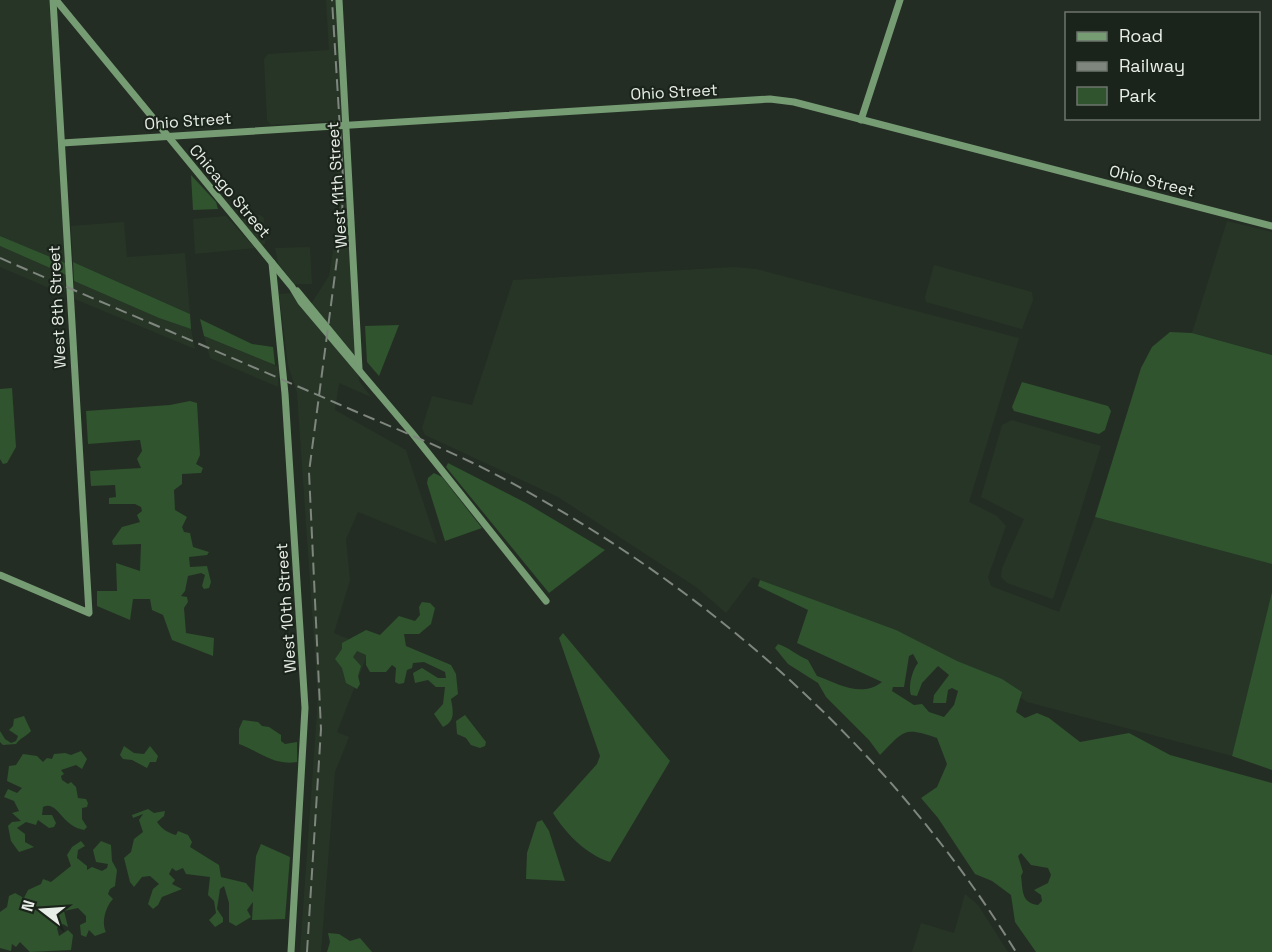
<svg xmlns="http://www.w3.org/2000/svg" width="1272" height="952" font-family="'Space Grotesk',sans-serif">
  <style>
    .built { fill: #273526 }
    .green { fill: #2f542e; fill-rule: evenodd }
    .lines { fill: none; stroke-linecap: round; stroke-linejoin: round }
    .secondary { stroke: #769c74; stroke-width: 7 }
    .rail { stroke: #7e867e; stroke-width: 2; stroke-dasharray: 12 6; stroke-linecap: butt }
    .labels { text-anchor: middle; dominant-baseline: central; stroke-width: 4.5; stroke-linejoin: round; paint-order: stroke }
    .street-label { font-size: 16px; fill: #e7ede7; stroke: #1b241a }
  </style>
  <rect width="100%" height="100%" fill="#242d24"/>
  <g class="built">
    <path d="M0 0H49L65 263 0 236Z"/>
    <path d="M326 0H337L359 381 371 397 339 383 335 410 406 450 437 544 358 512 346 539 350 580 334 633 370 648 337 732 349 737 335 772 321 952H300L318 698 297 393 288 365 279 294 292 293 306 312 329 276 339 210 333 121 271 125 267 120 264 59 268 54 329 50Z"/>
    <path d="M260 215 264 218 265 237V244L262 245 242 221V216Z"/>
    <path d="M226 216 255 248 195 254 193 219Z"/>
    <path d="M1227 221 1272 232V355L1192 333Z"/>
    <path d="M124 222 127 257 185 253 190 314 73 262 71 226Z"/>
    <path d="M0 246 66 275 65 292 61 293 0 267Z"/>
    <path d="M310 247 312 284H294L278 263 275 248Z"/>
    <path d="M934 265 1032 292 1033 300 1022 329 926 302 925 297Z"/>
    <path d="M734 267 756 269 1019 338 969 502 997 516 1006 526 988 577 991 586 1059 612 1095 517 1272 564V592L1232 756 1027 702 989 676 753 577 726 613 696 587 558 497 425 435 422 428 432 396 472 405 513 280Z"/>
    <path d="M74 281 159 318 191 329 195 349 77 300 73 298Z"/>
    <path d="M204 336 279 367 278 387 210 358Z"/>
    <path d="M1012 420 1101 446 1053 599 1007 583 1001 577 1002 568 1024 519 981 497 1002 425Z"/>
    <path d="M965 894 978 905 1008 952H912L921 923 954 933Z"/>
  </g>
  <g class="green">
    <path d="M191 175 216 202 218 209 193 210Z"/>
    <path d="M0 236 65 263 66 275 0 246Z"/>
    <path d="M73 262 190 314 191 329 159 318 74 281Z"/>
    <path d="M200 319 252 344 273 347 275 365 204 336Z"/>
    <path d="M399 325 379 376 367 362 365 326Z"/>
    <path d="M1170 332 1192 333 1272 355V564L1095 517 1141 368 1152 347Z"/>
    <path d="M1022 382 1108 406 1111 411 1105 430 1099 434 1014 411 1012 407Z"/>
    <path d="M12 388 16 447 7 463 3 464 0 459V389Z"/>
    <path d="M190 401 197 403 200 455 196 464 203 468 201 473 182 474V484L174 490 175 510 187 517 182 527 184 532 190 533 193 547 209 552 207 555 189 557 190 567 207 566 211 582 209 588 204 589 202 586 205 575 201 573 188 576 185 591 181 596 187 597 188 602 184 608 186 633 214 638 213 656 172 640 163 615 152 610 150 599H133L130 620 97 606V591H117L116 563 140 571 141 544 113 545 112 541 122 527 140 522 137 515 142 511 141 507 135 504H109V498L116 497 115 485 91 486 90 471 141 468 137 459 142 451 140 440 88 444 86 411 170 405Z"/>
    <path d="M448 463 526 503 605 550 549 593 446 467Z"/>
    <path d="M434 473 442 477 482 528 445 541 427 483 428 478Z"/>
    <path d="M760 580 896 630 957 661 1002 679 1022 692 1016 712 1025 718 1037 713 1049 718 1080 742 1129 733 1170 755 1272 783V952H1036L1015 922 1011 895 992 881 975 874 938 818 921 798 937 787 947 764 937 738C903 726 904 731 880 755L869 740 826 697 818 683 788 664 775 648 778 644C788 647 798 656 808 660L817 676C839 684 861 698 882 682L797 643 808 610 758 586ZM913 654 918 663C912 670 908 687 911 695L917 696 922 683 938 666 949 675 934 695 933 703H946L948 690 952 688 958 691 954 705 944 717 929 712 922 704 914 705 892 691 893 687H904L909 656ZM1021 853 1031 865 1048 868 1051 875 1048 883 1034 890 1041 895 1042 901 1038 905C1021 903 1023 890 1021 876L1023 872 1018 856Z"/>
    <path d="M1272 592V770L1232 756Z"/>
    <path d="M422 602 430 603 435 608 431 624 419 634H404L406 646 451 665 456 674 458 694 451 699C453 711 456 721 443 727L434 714 443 704 445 687H436L428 680 415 683 413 673 422 668 438 678H446L445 672 424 662 413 663 412 668 407 670 404 683 399 684 395 682 396 668 392 665 386 672H370L366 665V655L357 651 353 657 361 666 358 676 360 684 357 689 346 683 342 668 335 659 342 649V643L366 630 380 635 399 616 415 621 420 615 419 607Z"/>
    <path d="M563 633 670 761 610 862C587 855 566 834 553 813L597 764 600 756 559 638Z"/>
    <path d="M465 715 486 742 485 746 480 748 471 745 466 738 457 734 456 721Z"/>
    <path d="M24 716 31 731C27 736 20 738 16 744L3 745 0 742V731L5 739 11 743 16 741 18 736 9 730 13 726 14 719Z"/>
    <path d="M243 720 258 722 262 726 269 727 281 735V741L285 744 297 742V762C273 766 259 751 239 744V729Z"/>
    <path d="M124 746 134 753 144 754 150 746 158 756 156 762H150L147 768 132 760 123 759 120 755Z"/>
    <path d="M81 751 87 759 82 769 76 765 61 770 64 774 61 776 62 780 68 784 71 782 76 787 78 798 86 799 88 803 87 807 82 808V819L87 827 84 830C61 826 58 800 43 807L42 815H52L56 823 54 827 49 828 38 820 36 825 26 822 17 828 25 834V842L34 847 19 852 11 841 8 826 12 822 21 821 12 813 19 811 14 801 4 797 8 789 17 793 22 788 7 781 9 766 16 765 23 754 37 756 43 762 47 758 52 759 54 754 65 753 71 755Z"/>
    <path d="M148 809 154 813 165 811 164 816 157 822C162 829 168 833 176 835L178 831 188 835 192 842 190 847 219 865 221 877 246 883 253 892 256 856 261 844 290 857 285 919 252 920 253 902 247 910 251 917 236 926 229 922V903L224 886 220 889 217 909 223 918V922L215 927 209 920 216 913 214 901 208 895 210 877 186 874 183 868 176 871 172 868 169 874 175 880 172 884 182 889 162 897 158 905 153 909 148 904 153 889 159 884 150 876 142 877 134 887 130 882 124 858 131 852 134 839 143 832 139 820 143 814 133 818 132 815Z"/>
    <path d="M542 820 549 831 565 881 526 879 527 853 537 822Z"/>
    <path d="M81 841 85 846 78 850 77 858 87 866V870L92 867 102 871 107 868 108 864 96 862 93 850 101 841 111 845 112 861 117 870 115 886 110 889 108 894 113 899C106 906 101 922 106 932L95 936 89 930 86 937 81 935 80 925 86 922V916L78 908 64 911 68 927 63 924 57 928 59 936 68 930 73 935 71 950 30 952 20 942 16 947 12 944 11 951 0 948V912L7 907 9 896 15 893 24 898 28 890 41 884 43 879 51 882 71 866 67 855 72 847Z"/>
    <path d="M328 933 339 934 350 941 360 938 372 952H327L330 942Z"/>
  </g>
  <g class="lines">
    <g class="secondary">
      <path d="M56 0 292 287 301 302 412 433 546 601"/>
      <path d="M339 0 359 369"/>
      <path d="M861 120 900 0"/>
      <path d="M62 143 770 99 794 102 1272 226"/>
      <path d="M272 263 285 394 305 708 291 952"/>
      <path d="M297 291 353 359"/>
      <path d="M0 575 89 613 53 0"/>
    </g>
    <g class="rail">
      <path d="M0 258C112 307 224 354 336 403 393 428 453 451 508 481 714 592 893 752 1016 952"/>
      <path d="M307 952 321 729 309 472 342 221 343 178 332 0"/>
    </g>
  </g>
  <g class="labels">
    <g class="street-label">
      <text transform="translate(674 92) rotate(-3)">Ohio Street</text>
      <text transform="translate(188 121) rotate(-4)">Ohio Street</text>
      <text transform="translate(1152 181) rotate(14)">Ohio Street</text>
      <text transform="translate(337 185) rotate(-94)">West 11th Street</text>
      <text transform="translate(230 191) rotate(50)">Chicago Street</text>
      <text transform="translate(57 307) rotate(-93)">West 8th Street</text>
      <text transform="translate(286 608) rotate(-94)">West 10th Street</text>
    </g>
  </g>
  <rect x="1065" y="12" width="195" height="108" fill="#1b241a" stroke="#6d746c" stroke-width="1.5"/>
  <rect x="1077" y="32" width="30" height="9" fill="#769c74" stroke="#6d746c" stroke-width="1.5"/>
  <text x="1119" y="42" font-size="18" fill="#e7ede7">Road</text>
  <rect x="1077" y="62" width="30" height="9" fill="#7e867e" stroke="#6d746c" stroke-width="1.5"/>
  <text x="1119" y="72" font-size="18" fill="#e7ede7">Railway</text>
  <rect x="1077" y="87" width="30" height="18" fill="#2f542e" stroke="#6d746c" stroke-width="1.5"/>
  <text x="1119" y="102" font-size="18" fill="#e7ede7">Park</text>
  <g transform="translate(42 910) rotate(287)" stroke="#1b241a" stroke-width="4.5" paint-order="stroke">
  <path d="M0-4.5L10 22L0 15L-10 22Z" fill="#e7ede7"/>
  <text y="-9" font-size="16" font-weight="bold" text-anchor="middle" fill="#e7ede7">N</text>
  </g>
</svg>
